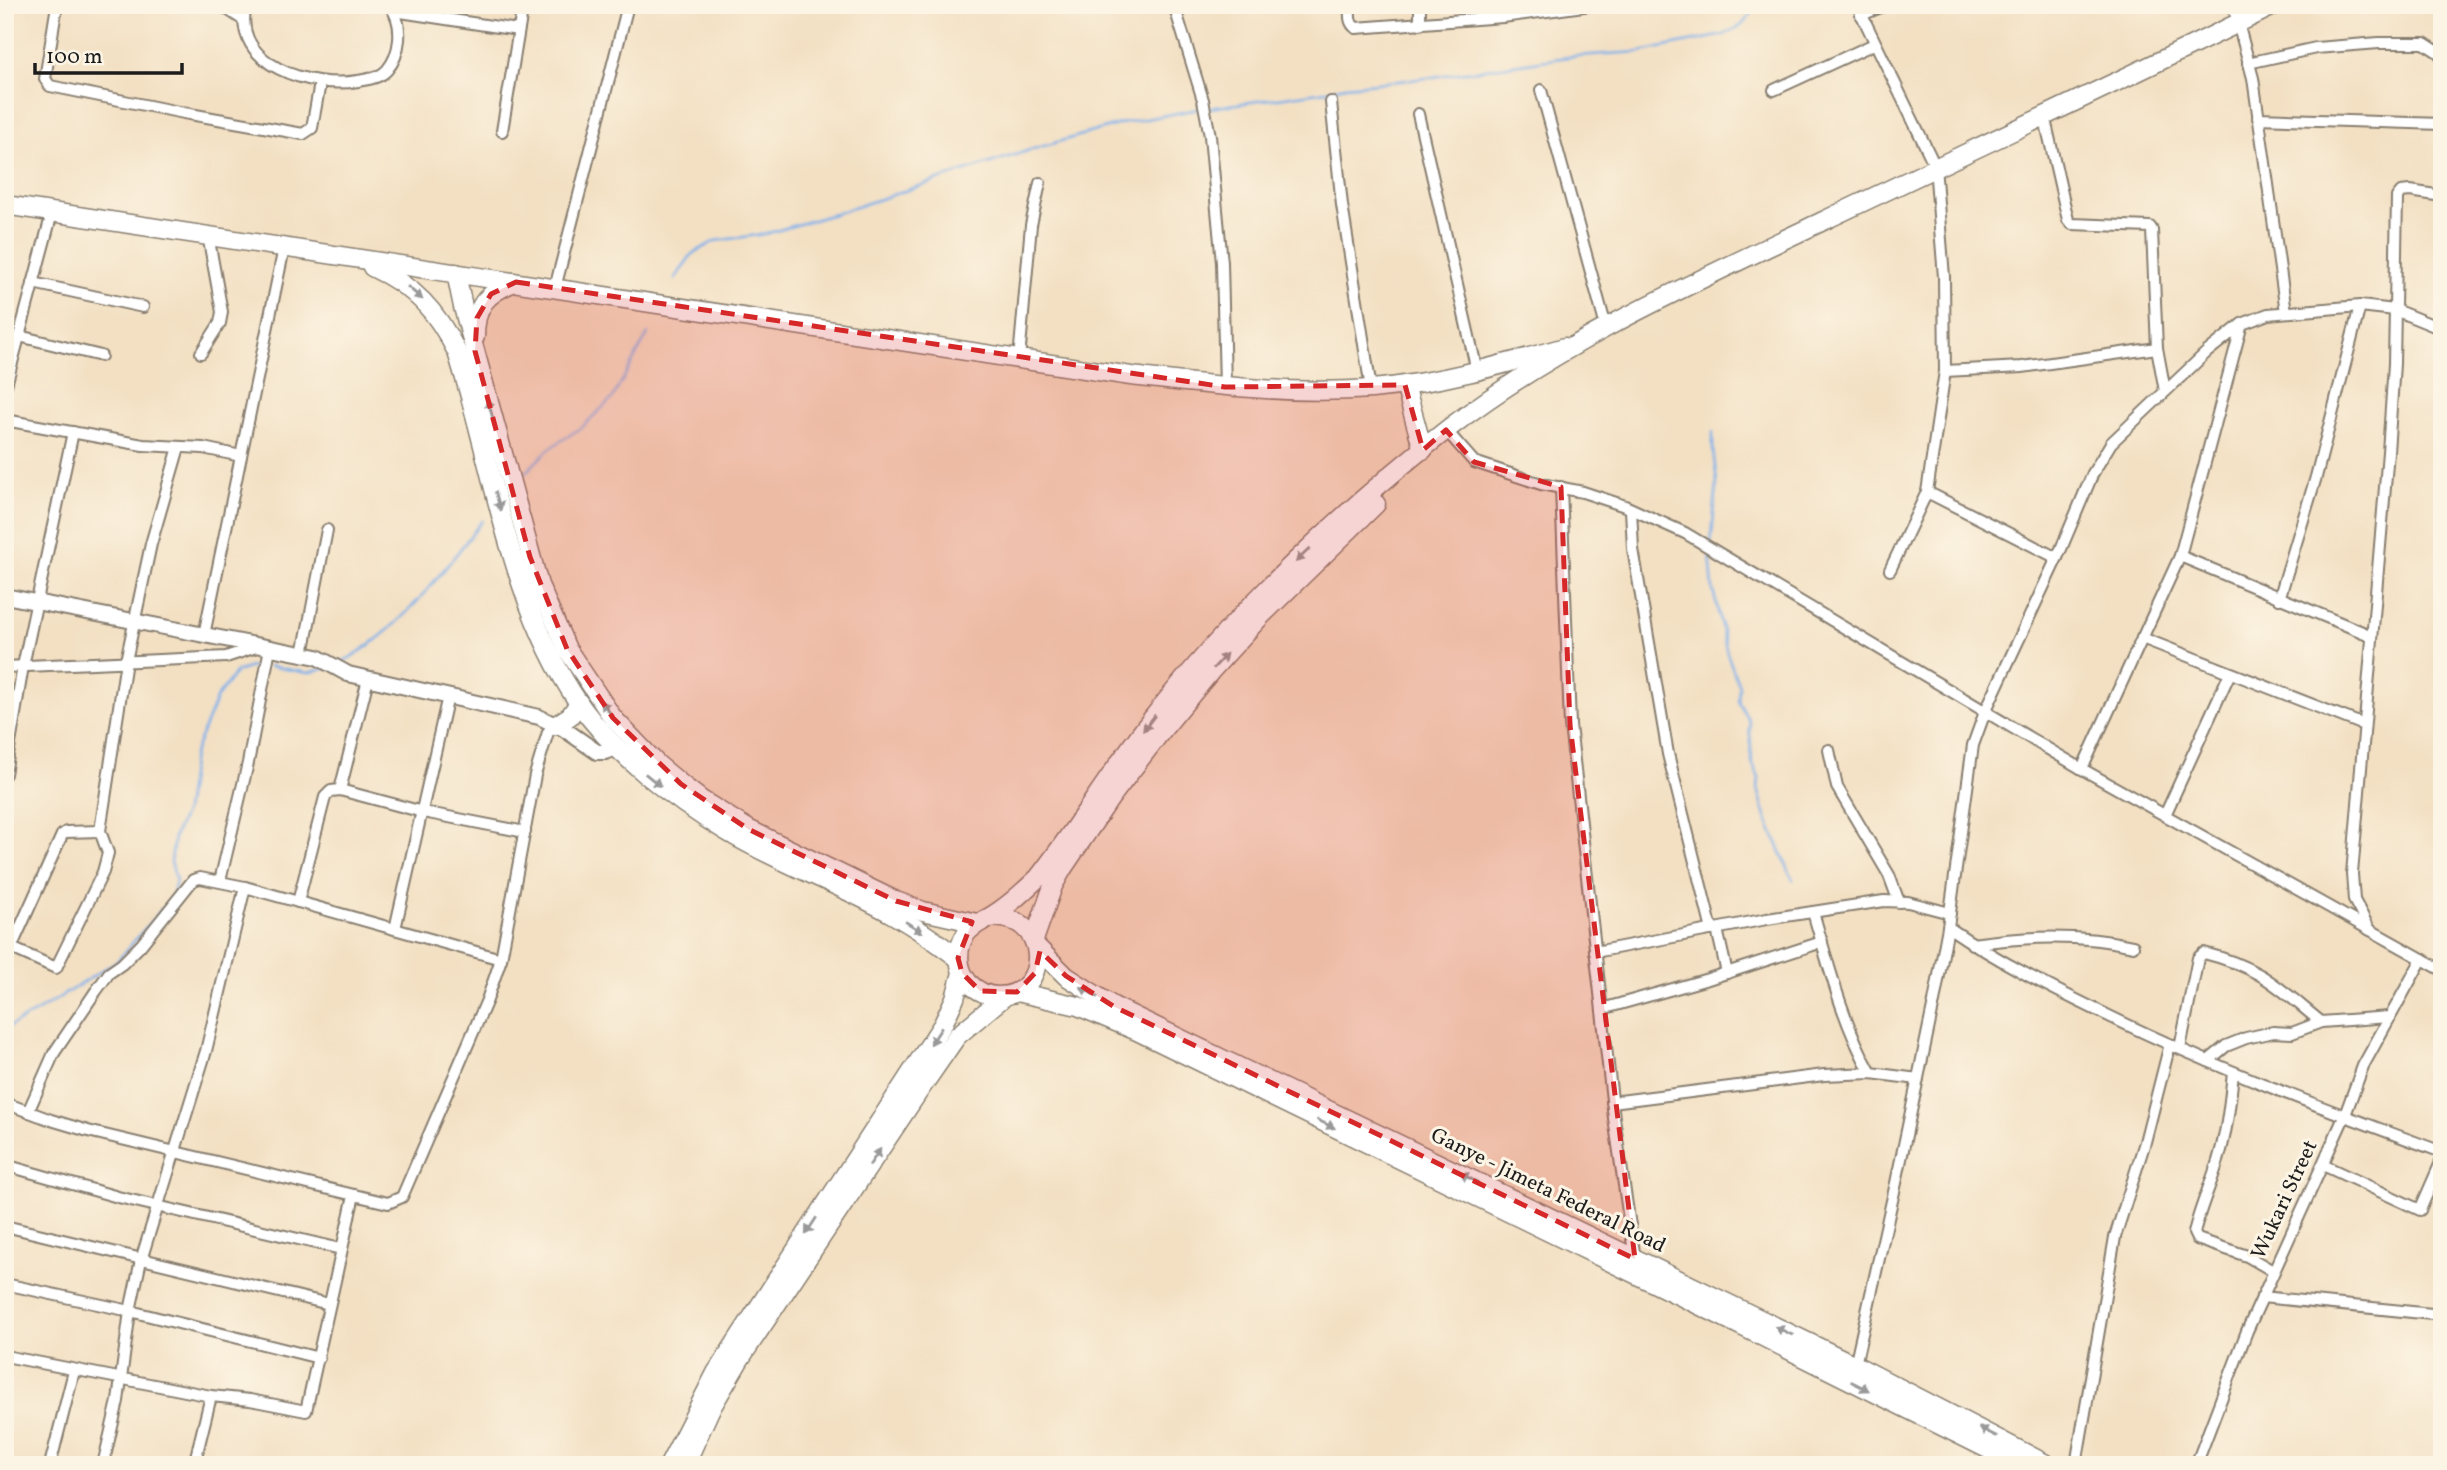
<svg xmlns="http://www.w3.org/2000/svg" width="2447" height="1470" font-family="Vollkorn,serif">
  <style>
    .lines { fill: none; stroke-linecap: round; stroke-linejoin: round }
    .stream { stroke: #7eb0ea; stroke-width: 2.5 }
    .minor-casing { stroke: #887e70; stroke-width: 14 }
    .tertiary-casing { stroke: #887e70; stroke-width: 18 }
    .primary-casing { stroke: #887e70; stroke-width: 21 }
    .trunk-casing { stroke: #887e70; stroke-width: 21 }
    .minor { stroke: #fff; stroke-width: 10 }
    .tertiary { stroke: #fff; stroke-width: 14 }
    .primary { stroke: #fff; stroke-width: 18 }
    .trunk { stroke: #fff; stroke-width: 18 }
    .oneway { fill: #999 }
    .marked { fill: #d62828; fill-opacity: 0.2; stroke: #d62828; stroke-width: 5; stroke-dasharray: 14 9; stroke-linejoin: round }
    .labels { text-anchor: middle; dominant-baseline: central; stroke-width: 6; stroke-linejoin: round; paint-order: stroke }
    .street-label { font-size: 21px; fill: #1c1c1c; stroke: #fcf5e5 }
  </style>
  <rect width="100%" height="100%" fill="#fcf5e5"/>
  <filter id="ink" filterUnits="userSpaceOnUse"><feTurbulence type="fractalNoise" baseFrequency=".0143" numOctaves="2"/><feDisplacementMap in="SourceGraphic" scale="14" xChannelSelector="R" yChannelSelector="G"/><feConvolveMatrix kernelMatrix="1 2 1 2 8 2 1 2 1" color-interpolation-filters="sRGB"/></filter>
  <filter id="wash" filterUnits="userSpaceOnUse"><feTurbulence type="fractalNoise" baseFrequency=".00686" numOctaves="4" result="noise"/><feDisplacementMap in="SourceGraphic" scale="28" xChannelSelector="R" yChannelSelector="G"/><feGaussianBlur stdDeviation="1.57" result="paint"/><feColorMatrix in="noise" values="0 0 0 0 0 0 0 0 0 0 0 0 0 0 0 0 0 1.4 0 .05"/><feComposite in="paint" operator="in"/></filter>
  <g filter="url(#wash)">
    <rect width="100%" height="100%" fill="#f3e0c3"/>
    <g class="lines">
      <g class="stream">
        <path d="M1210 108 1319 92 1345 86 1419 79 1574 56 1640 52 1724 35 1742 25 1758 5"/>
        <path d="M675 279 692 254 715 241 765 234 834 214 1030 150 1120 124 1203 108"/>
        <path d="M525 473 550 448 582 427 612 399 648 334"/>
        <path d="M1711 544 1717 483 1713 450V432"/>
        <path d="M1710 554 1713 589 1727 653 1739 686 1738 701 1749 721 1752 762 1759 778 1758 789 1766 817 1793 880"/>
        <path d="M340 663C400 633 442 572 482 521"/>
        <path d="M269 666 308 673 327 668"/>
        <path d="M5 1029 38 1011 117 961 173 896 176 880 171 862 174 837 185 811 193 755 217 697 236 672 251 667 262 666"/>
      </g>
    </g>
  </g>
  <g filter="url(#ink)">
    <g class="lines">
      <g class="minor-casing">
        <g id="minor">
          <path d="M57 5 45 79 50 86 184 113 303 134 312 128 320 83"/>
          <path d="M221 5 242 19"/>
          <path d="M246 5C231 66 312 89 358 81 368 79 380 78 387 70 394 62 398 50 399 40 400 28 398 15 389 5"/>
          <path d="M1174 5 1203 100 1210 136 1222 263 1225 387"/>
          <path d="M1350 5C1350 14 1348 23 1356 28L1503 17 1591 5"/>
          <path d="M1857 5 1935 166 1944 277 1945 371 1927 492 1890 570"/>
          <path d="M2233 5 2253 78 2286 312"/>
          <path d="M394 11 518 30"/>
          <path d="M1861 15 1886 5"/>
          <path d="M1420 24V5"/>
          <path d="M2248 63 2316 48 2379 43H2424L2438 52 2442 57"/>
          <path d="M1541 90 1606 327"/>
          <path d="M1774 90 1874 44"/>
          <path d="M1331 102 1342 205 1371 389"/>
          <path d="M1418 114 1477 371"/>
          <path d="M2044 115 2068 220 2072 224 2150 227 2152 230 2157 348 2165 391"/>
          <path d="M2258 118 2442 124"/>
          <path d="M502 131 523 5"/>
          <path d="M33 283 143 307"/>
          <path d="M555 288 628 5"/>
          <path d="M19 336 101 356"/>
          <path d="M201 353 220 323 222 312 208 235"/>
          <path d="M1019 359 1031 225 1040 183"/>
          <path d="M1945 371 2022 367 2157 348"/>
          <path d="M5 389 52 213"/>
          <path d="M5 420 143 445 203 448 241 456"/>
          <path d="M1446 430 1474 462 1541 484 1583 492 1625 506 1685 533 2082 769 2442 970"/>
          <path d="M1561 487 1570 725 1614 1118 1635 1259"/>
          <path d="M1927 492 2057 558"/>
          <path d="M1631 509 1633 549 1668 754 1712 930"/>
          <path d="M2180 556 2372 636"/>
          <path d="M2279 599 2316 477 2360 306"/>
          <path d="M204 635 284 248"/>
          <path d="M2142 638 2364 725"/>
          <path d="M303 654 327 530"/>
          <path d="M5 667 226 657 259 646"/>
          <path d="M1829 750 1837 787 1889 875 1899 902"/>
          <path d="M2082 769 2180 556 2242 324"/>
          <path d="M5 774 23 666 73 432"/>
          <path d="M340 790 368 679"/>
          <path d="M2165 815 2230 673"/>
          <path d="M220 881 248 763 270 648"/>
          <path d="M298 902 325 797 331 791 340 790 423 812 525 832"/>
          <path d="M1813 912C1829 967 1843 1023 1871 1073"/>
          <path d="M1948 927C1999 962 2055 990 2111 1017 2218 1069 2330 1111 2442 1152"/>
          <path d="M395 929 448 696"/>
          <path d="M1717 929 1727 973"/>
          <path d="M2370 930 2354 900 2352 874 2388 452 2394 364 2397 197 2401 192 2410 191 2442 196"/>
          <path d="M1972 944C2025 936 2081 934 2133 946"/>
          <path d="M5 945 56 968 103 872 108 853 100 831 126 661 151 544 179 447"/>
          <path d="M11 948 62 835 66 832 100 831"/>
          <path d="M1595 952 1767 919 1884 901 1908 902 1950 913"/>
          <path d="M1602 1009 1708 979 1822 942"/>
          <path d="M2180 1048 2198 958 2204 953C2260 967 2278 987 2321 1022"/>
          <path d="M2208 1061 2226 1046 2246 1038 2273 1032 2292 1033 2321 1022 2389 1017"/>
          <path d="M2233 1072C2230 1105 2226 1139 2215 1170 2208 1191 2199 1211 2194 1233L2197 1239 2247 1256 2273 1271"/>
          <path d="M1612 1102 1824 1075 1871 1073 1918 1079"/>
          <path d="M5 1103 51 1120 88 1131 354 1195 388 1203 402 1197 487 1000 501 959 535 775 548 732 556 725"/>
          <path d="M28 1112 54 1053 96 991 109 973 122 964 141 945 193 880 200 878 245 887 501 959"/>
          <path d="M5 1165 118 1197 341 1249"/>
          <path d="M2323 1165 2420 1210 2442 1160"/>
          <path d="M5 1226 329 1304"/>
          <path d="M5 1284 130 1311 319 1358"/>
          <path d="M2262 1297 2442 1315"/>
          <path d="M5 1356 211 1396 250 1400 306 1411 354 1195"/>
          <path d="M1855 1365 1896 1183 1934 1002 1948 927 1973 745 1985 712 2061 549 2093 473 2111 443 2207 352 2242 324 2268 314 2360 306 2395 310 2442 329"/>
          <path d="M50 1465 74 1371"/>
          <path d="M103 1465 118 1401 130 1311 141 1260 206 1051 245 887"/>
          <path d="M194 1465 211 1396"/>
          <path d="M2076 1465 2115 1237 2145 1142 2170 1044"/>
          <path d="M2196 1465 2247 1331 2345 1115 2363 1066 2422 959"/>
        </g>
      </g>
      <g class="tertiary-casing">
        <path id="tertiary" d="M5 596 317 657 348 674 539 717 564 729 597 752H605L618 747"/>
      </g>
      <g class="primary-casing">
        <g id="primary">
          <path d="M5 205 1131 376C1211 385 1291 395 1372 389 1438 383 1502 365 1565 347"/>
          <path d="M372 267C415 287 436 310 457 352 494 467 509 601 578 702 614 754 673 799 726 831 779 863 838 883 892 914 916 927 937 942 958 958"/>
          <path d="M456 273 463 307 539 585 567 649 613 718 657 764 681 784 703 801 748 829 896 901 923 911 977 923"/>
          <path d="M475 337C475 305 486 294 514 282"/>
          <path d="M556 725 570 716 579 703"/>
          <path d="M1037 947 1066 976 1113 1006 1855 1365 2048 1465"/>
          <path d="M1017 992 1078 1006 1137 1031 1713 1312 2020 1465"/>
        </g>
      </g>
      <g class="trunk-casing">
        <g id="trunk">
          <path d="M1405 385 1423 450"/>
          <path d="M988 918C1050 910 1053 996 998 996 988 996 977 991 969 983 957 970 956 948 966 934 972 926 979 923 988 918 1006 908 1023 892 1038 878 1078 827 1111 771 1151 720 1235 613 1341 512 1449 428 1562 341 1693 283 1821 222 1972 150 2125 79 2275 5"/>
          <path d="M1034 940 1053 886 1063 868 1111 797 1163 729 1211 671 1261 616 1376 504"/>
          <path d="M669 1465 716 1373 943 1024 955 998 962 973"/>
          <path d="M685 1465 710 1410 740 1359 921 1088 957 1036 1005 996"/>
        </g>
      </g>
      <use href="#minor" class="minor"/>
      <use href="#tertiary" class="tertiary"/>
      <use href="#primary" class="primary"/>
      <use href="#trunk" class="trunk"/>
    </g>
    <defs><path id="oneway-solid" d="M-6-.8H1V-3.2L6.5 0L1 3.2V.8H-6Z" transform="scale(1.75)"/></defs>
    <g class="oneway">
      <use href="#oneway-solid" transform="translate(415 293) rotate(41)"/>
      <use href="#oneway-solid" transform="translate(490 408) rotate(-105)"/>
      <use href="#oneway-solid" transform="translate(498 501) rotate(74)"/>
      <use href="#oneway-solid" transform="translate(1303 555) rotate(136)"/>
      <use href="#oneway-solid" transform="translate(1220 661) rotate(-48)"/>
      <use href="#oneway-solid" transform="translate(607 709) rotate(-126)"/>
      <use href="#oneway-solid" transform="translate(1149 723) rotate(127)"/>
      <use href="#oneway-solid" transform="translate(653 780) rotate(39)"/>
      <use href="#oneway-solid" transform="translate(914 927) rotate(32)"/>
      <use href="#oneway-solid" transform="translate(1089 992) rotate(-148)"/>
      <use href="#oneway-solid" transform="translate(936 1036) rotate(123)"/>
      <use href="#oneway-solid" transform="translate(1326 1124) rotate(26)"/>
      <use href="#oneway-solid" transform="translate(875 1157) rotate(-56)"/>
      <use href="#oneway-solid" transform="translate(1469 1178) rotate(-153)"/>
      <use href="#oneway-solid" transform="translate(811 1226) rotate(123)"/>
      <use href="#oneway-solid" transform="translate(1784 1331) rotate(-154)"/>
      <use href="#oneway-solid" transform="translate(1860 1386) rotate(27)"/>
      <use href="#oneway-solid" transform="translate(1988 1432) rotate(-153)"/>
    </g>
  </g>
  <path class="marked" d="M516 282 1225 387 1405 385 1423 450 1446 430 1474 462 1561 487 1570 725 1635 1259 1113 1006 1066 976 1040 951 1035 973 1017 992 980 991 962 973 958 958 972 922 896 901 748 829 681 784 613 718 567 649 530 557 475 351 477 318 491 294Z"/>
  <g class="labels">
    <g class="street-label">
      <text transform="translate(1548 1191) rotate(26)">Ganye - Jimeta Federal Road</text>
      <text transform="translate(2285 1200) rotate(-65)">Wukari Street</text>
    </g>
  </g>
  <rect width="2447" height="1470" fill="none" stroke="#fcf5e5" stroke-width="28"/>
  <path d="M35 63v10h147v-10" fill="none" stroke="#1c1c1c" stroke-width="3.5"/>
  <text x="46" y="63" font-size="21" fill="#1c1c1c" stroke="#fcf5e5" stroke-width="5" paint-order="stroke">100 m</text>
</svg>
